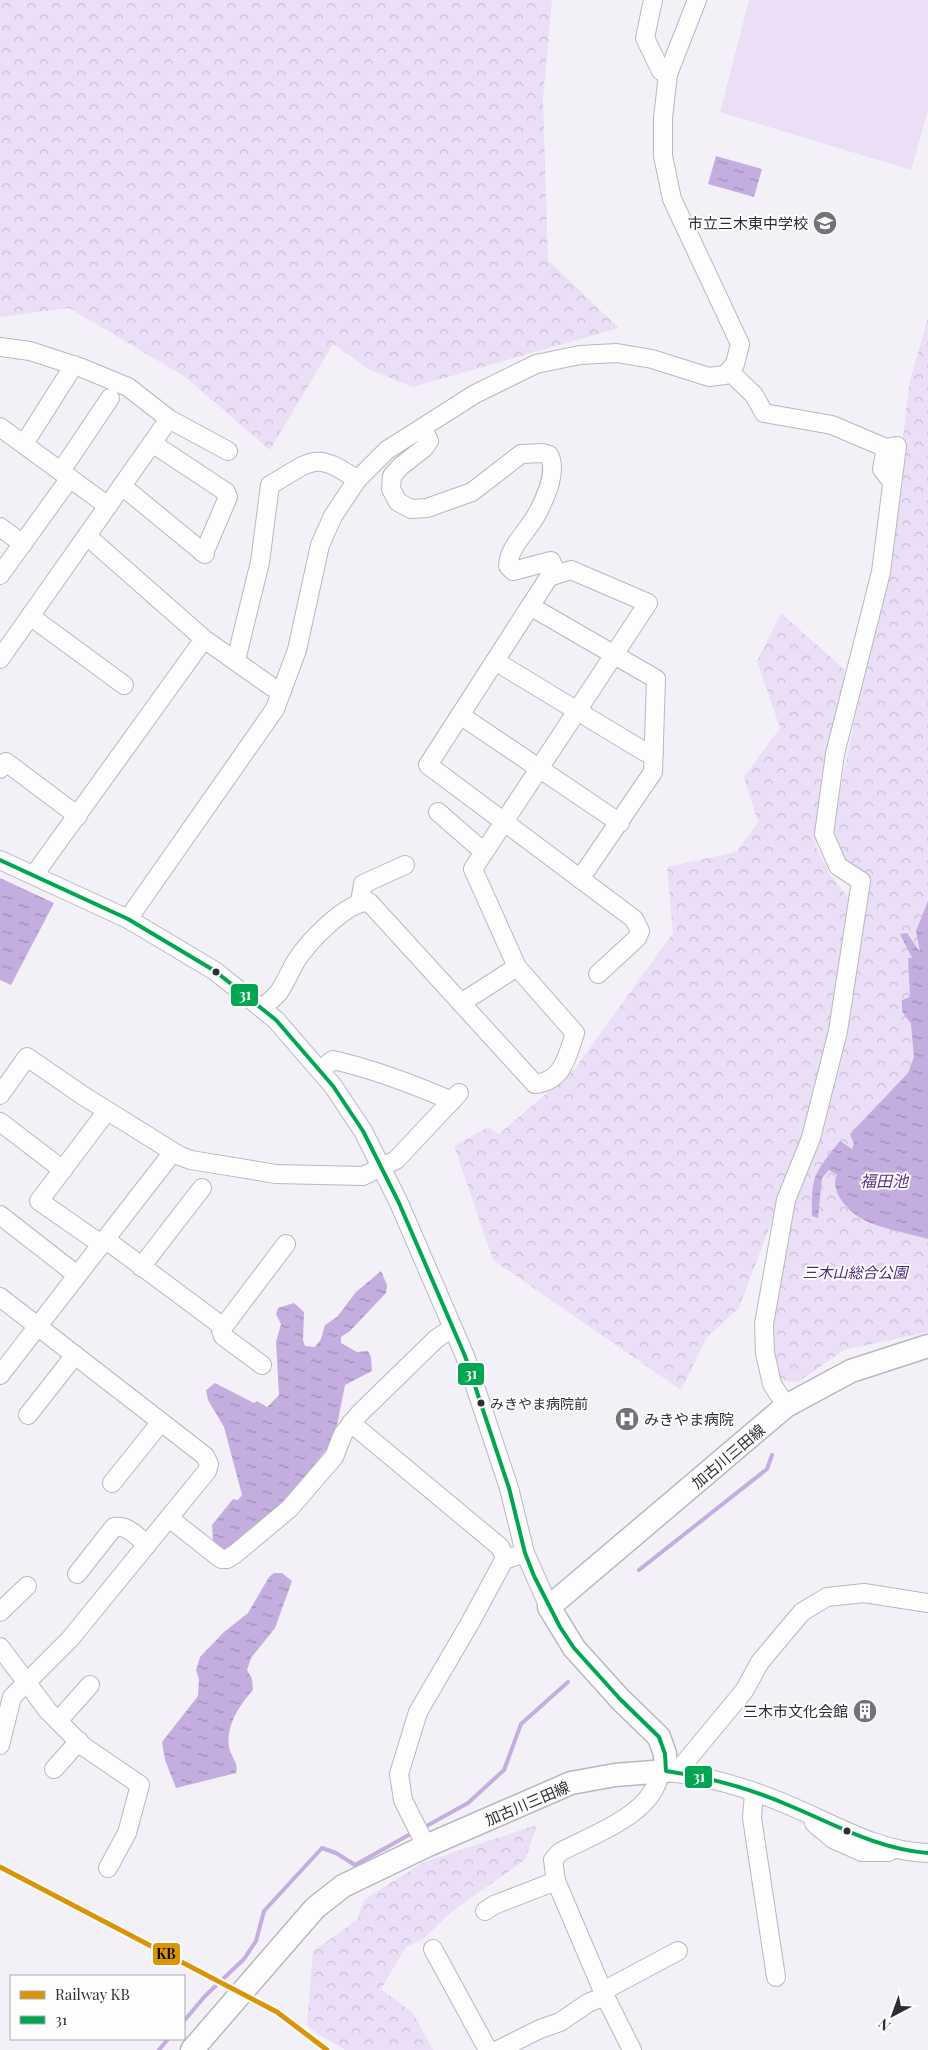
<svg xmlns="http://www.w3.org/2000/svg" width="928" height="2050" font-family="'Playfair Display','Noto Sans JP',serif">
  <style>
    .forest { fill: url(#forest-crowns) }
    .pitch { fill: #eadff7 }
    .water { fill: url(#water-ripples) }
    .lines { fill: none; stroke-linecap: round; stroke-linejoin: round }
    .stream { stroke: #c4addf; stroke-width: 4 }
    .minor-casing { stroke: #bab7be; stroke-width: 20 }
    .major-casing { stroke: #bab7be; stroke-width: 25 }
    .minor { stroke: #fdfdfe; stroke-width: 18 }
    .major { stroke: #fdfdfe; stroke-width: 22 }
    .bus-1-casing { stroke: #fdfdfd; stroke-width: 8 }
    .bus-1 { stroke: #00a651; stroke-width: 4 }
    .rail-1-casing { stroke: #fdfdfd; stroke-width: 9 }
    .rail-1 { stroke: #d99408; stroke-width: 5 }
    .bus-dot { fill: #2f2c34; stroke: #fdfdfd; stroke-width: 2 }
    .labels { text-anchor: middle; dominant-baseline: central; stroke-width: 4; stroke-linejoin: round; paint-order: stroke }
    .bus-label { font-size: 14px; fill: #2f2c34; stroke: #fdfdfd; text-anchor: start }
    .poi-label { font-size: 15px; fill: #2f2c34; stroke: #fdfdfd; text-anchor: end }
    .park-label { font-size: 15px; font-style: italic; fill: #522778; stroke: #fdfdfd }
    .street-label { font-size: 15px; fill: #2f2c34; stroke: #fdfdfd }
    .water-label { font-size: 16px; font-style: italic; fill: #5b3182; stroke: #fdfdfd }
    .line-badge { stroke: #fdfdfd; stroke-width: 2 }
    .badge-label { font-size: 14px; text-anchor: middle; font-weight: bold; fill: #fff }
    .pale-badge-label { font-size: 14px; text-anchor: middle; font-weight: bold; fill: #111 }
  </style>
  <defs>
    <pattern id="forest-crowns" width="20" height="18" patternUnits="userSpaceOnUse" patternTransform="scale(1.25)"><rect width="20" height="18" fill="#eadff7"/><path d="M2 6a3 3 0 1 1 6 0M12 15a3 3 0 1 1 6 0" fill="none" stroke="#c9c0d4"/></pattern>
    <pattern id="water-ripples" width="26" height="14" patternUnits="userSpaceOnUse" patternTransform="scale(1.25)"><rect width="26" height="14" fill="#c4addf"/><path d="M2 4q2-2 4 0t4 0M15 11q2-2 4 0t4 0" fill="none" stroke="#a08db6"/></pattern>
  </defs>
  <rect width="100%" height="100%" fill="#f4f0f8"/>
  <g class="forest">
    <path d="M0 0H552L543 98 548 260 619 328 413 387 370 370 333 344 270 450 184 376 69 308 0 317Z"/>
    <path d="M928 318V1332L844 1350 798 1382 779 1380 774 1358 770 1321 798 1185 867 880 841 860 833 824 887 566 910 380Z"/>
    <path d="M781 613 845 670 815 844 830 874 849 899 831 1029 796 1157 739 1308 707 1337 681 1390 493 1260 454 1146 488 1127 499 1134 574 1070 673 933 667 867 736 852 758 822 744 777 780 728 757 661Z"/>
    <path d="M537 1825 525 1860 454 1910 423 1939 406 1947 381 1989 413 2013 433 2050H345L312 2030 307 2024 313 1951 357 1920 365 1899 424 1862Z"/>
  </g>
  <path class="pitch" d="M749 0H928V111L911 170 720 112Z"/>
  <g class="water">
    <path d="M716 156 762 169 754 197 708 184Z"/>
    <path d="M0 878 54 903 11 985 0 980Z"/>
    <path d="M928 901V1239C911 1234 879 1228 864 1220 849 1212 829 1192 837 1175L829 1170 822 1178 818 1218 812 1216C811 1174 815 1173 840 1141L852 1149 854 1144 850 1134 908 1073 914 1057 911 1024 902 1011V1000L910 997 908 958H912L900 934 907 933 920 952 916 931Z"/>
    <path d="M381 1271 387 1285 386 1293 350 1331 341 1337V1343L357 1352 368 1351 371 1357 372 1371 345 1385 336 1430 327 1449 282 1504 223 1551 213 1542 212 1525 233 1499 238 1500 242 1495 224 1427 208 1400 206 1390 215 1383 254 1403 257 1401 267 1407 279 1395 276 1342 281 1324 276 1314 278 1308 294 1303 304 1312 303 1340 305 1346 315 1347 321 1339 325 1325 337 1317 356 1292Z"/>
    <path d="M274 1573H282L292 1581 275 1628 251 1658 247 1670 252 1679 253 1690C239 1706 226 1725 229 1747 231 1758 239 1762 236 1773L176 1788 165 1760 162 1742 198 1696 199 1679 196 1670 200 1657 224 1632 248 1613 269 1577Z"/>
  </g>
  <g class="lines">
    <g class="stream">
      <path d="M639 1570 767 1469 772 1455"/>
      <path d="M423 1828 468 1803 504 1770 521 1724 568 1682"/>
      <path d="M184 2021 205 1996 244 1959 256 1941 264 1911 322 1848 336 1853 355 1865 414 1832"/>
      <path d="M159 2050 168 2039"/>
    </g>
    <g class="minor-casing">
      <g id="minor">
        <path d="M653 0 645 38 661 71 668 74"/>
        <path d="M0 347 30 351 82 368 128 387 169 419 228 451"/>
        <path d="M729 371 754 395 764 413 832 425 886 448"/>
        <path d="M0 427 108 506"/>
        <path d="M423 428 429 441 424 448 401 466 392 476 391 489 398 502 411 509 427 508 472 492 521 454 543 453 549 455C558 471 545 499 537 514 528 531 509 546 508 566L513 571 551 561 556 573"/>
        <path d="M152 443 226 492 228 497 207 546 202 552"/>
        <path d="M24 444 74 365"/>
        <path d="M61 471 110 398"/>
        <path d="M122 486 205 554"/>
        <path d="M0 527 23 544"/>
        <path d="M87 536 204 639 272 687 282 691"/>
        <path d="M0 575 70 478"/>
        <path d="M530 606 656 679 653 772 580 879"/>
        <path d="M30 616 124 685"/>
        <path d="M0 659 169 419"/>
        <path d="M236 660 260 562 270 485C311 462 314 449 357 480"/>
        <path d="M495 661 645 752H654"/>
        <path d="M460 715 620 823"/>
        <path d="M0 769 6 762 78 816"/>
        <path d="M438 812 484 852"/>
        <path d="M0 860 128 919 215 971 276 1020 333 1086 363 1131 399 1203 465 1356 509 1488 525 1553 549 1607"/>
        <path d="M34 875 204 639"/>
        <path d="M360 902 363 884 405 865"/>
        <path d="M128 919 275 709 297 650 320 545 333 516 357 480 387 450 475 394 536 364 580 355 617 353 652 359 709 377 725 375 735 364 740 344 672 199 663 156V118L668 74 697 0"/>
        <path d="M461 1003 517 967"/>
        <path d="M262 1008C268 1003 274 998 279 992 286 982 290 971 296 961 308 942 347 901 369 902L535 1084C563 1081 567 1057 575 1033L517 967 473 869C531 780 590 692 648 603L571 570 549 577 428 765 634 919 640 931 637 938 598 974"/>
        <path d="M320 1070 333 1060C373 1069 415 1085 452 1101"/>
        <path d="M0 1095 27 1057 82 1095 180 1156 191 1160 276 1174 363 1176 396 1160 459 1093"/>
        <path d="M0 1122 63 1170"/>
        <path d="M0 1215 77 1275"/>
        <path d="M105 1239 222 1326"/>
        <path d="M101 1244 39 1201 107 1111"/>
        <path d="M141 1267 202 1188"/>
        <path d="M0 1297 205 1456 209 1464 207 1471 70 1639 12 1697 0 1745"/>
        <path d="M262 1365 223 1336 221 1330 286 1244"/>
        <path d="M0 1375 173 1152"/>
        <path d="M786 1406 772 1384 765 1353 764 1324 786 1200 811 1138 838 1031 861 881 838 866 824 834 835 754 881 572 897 446 886 448 882 469 889 478H893"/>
        <path d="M28 1415 75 1355"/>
        <path d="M351 1423 500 1547 506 1559"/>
        <path d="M112 1483 161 1422"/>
        <path d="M169 1518 221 1559H227L235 1554 289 1509 334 1457 343 1434 359 1414 436 1339 452 1328"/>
        <path d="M77 1574 114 1527C128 1525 137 1536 147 1545"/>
        <path d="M0 1612 27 1586"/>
        <path d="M0 1647 48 1711 83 1746 140 1785 127 1833 108 1868"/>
        <path d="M58 1721 90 1685"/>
        <path d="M54 1769 79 1741"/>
        <path d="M666 1772C712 1776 760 1792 802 1811 842 1829 883 1852 928 1853"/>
        <path d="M677 1772 744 1691 760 1662 802 1612 827 1597 864 1593 928 1603"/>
        <path d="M754 1793 752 1818 776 1977"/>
        <path d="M814 1823 833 1839 862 1852H889"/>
        <path d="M426 1846 403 1800 399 1774 418 1712 470 1623 504 1560 525 1553"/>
        <path d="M485 1911 494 1905 556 1881"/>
        <path d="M433 1949 488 2050"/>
        <path d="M603 1991 678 1951"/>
        <path d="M498 2050 540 2029 560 2022 588 2003 605 1996"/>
        <path d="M632 2050 605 1996 556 1881 553 1860 560 1852C594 1834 655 1814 660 1771"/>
      </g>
    </g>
    <g class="major-casing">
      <path id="major" d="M192 2050 315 1908 343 1886 426 1846 571 1783 615 1775 666 1771 665 1754 659 1737 620 1699 574 1648 549 1607 786 1406 851 1371 928 1346"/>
    </g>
    <use href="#minor" class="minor"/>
    <use href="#major" class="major"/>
    <g class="bus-1-casing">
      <path id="bus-1" d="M0 860 128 919 215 971 276 1020 333 1086 363 1131 399 1203 465 1356 509 1488 525 1553 534 1576 560 1627 574 1648 620 1699 659 1737 665 1754 666 1771C708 1777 749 1788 788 1805 834 1824 877 1849 928 1853"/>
    </g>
    <use href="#bus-1" class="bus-1"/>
    <g class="rail-1-casing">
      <path id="rail-1" d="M0 1867 277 2012 327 2050"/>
    </g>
    <use href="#rail-1" class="rail-1"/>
  </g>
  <defs>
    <g id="school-disc" transform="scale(1.25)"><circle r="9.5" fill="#747179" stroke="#fdfdfd"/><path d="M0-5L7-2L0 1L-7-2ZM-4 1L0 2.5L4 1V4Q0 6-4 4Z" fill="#fff"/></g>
    <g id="hospital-disc" transform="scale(1.25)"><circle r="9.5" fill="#747179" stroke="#fdfdfd"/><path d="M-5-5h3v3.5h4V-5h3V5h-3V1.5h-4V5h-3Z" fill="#fff"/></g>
    <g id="building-disc" transform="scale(1.25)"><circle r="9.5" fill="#747179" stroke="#fdfdfd"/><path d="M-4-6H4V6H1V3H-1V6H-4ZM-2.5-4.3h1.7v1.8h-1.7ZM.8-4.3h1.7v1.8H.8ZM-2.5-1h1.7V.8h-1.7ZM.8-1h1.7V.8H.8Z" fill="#fff"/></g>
  </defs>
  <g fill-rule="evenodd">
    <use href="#school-disc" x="825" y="223"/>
    <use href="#hospital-disc" x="627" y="1419"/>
    <use href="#building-disc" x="865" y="1711"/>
  </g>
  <g class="bus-dot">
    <circle cx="216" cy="972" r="4.5"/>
    <circle cx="481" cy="1403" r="4.5"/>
    <circle cx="847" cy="1831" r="4.5"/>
  </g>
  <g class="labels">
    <g class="bus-label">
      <text x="490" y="1403">みきやま病院前</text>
    </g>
    <g class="poi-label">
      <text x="808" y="223">市立三木東中学校</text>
      <text x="644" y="1419" text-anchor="start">みきやま病院</text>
      <text x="848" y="1711">三木市文化会館</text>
    </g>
    <g class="park-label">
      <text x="855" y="1272">三木山総合公園</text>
    </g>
    <g class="street-label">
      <text transform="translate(728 1456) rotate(-40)">加古川三田線</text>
      <text transform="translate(527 1803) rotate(-23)">加古川三田線</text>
    </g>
    <g class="water-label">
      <text x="884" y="1180">福田池</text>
    </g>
  </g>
  <g class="line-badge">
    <rect x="230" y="983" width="29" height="24" rx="5" fill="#00a651"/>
    <rect x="457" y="1362" width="28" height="24" rx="5" fill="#00a651"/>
    <rect x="684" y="1765" width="29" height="24" rx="5" fill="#00a651"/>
    <rect x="152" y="1942" width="29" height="24" rx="5" fill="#d99408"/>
  </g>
  <g class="badge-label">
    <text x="245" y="1000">31</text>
    <text x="471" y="1379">31</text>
    <text x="699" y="1782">31</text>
  </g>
  <g class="pale-badge-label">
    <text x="166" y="1959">KB</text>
  </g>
  <rect x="10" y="1975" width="175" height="65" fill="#fdfdfd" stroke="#aba9ad"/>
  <rect x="20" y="1991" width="25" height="8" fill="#d99408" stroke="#aba9ad"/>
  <text x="55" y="2000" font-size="15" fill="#2f2c34">Railway KB</text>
  <rect x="20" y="2016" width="25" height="8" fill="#00a651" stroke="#aba9ad"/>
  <text x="55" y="2025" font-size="15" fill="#2f2c34">31</text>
  <g transform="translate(893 2015) rotate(221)" stroke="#fdfdfd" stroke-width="4" paint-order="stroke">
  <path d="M0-4L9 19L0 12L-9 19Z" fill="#2f2c34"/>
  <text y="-8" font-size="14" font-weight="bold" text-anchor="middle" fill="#2f2c34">N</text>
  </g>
</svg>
